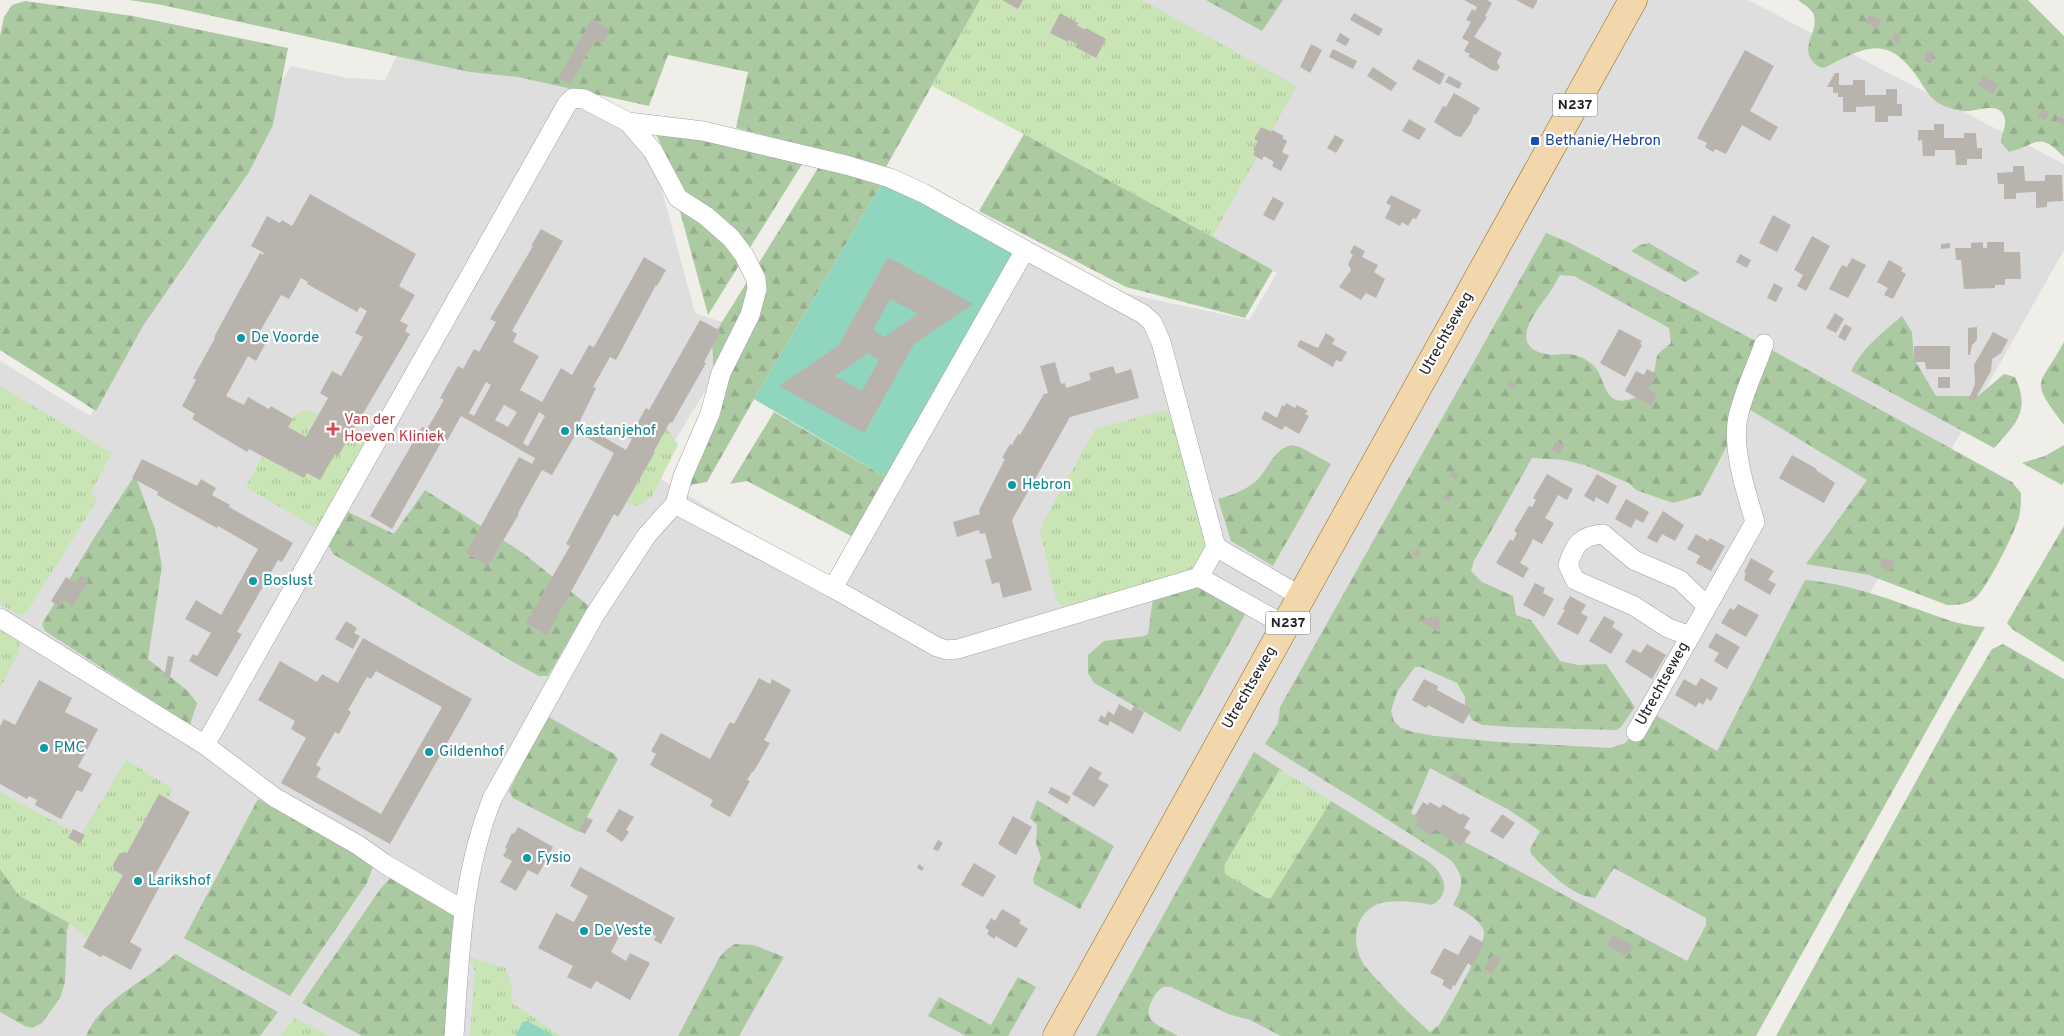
<svg xmlns="http://www.w3.org/2000/svg" width="2064" height="1036" font-family="Overpass,sans-serif">
  <style>
    .residential { fill: #dfdede }
    .grass { fill: url(#grass-tufts) }
    .forest { fill: url(#forest-firs); fill-rule: evenodd }
    .pitch { fill: #90d5be }
    .building { fill: #b9b3ae; fill-rule: evenodd }
    .lines { fill: none; stroke-linecap: round; stroke-linejoin: round }
    .minor-casing { stroke: #a2a2a2; stroke-width: 20 }
    .primary-casing { stroke: #8b6912; stroke-width: 29 }
    .minor { stroke: #fff; stroke-width: 19 }
    .primary { stroke: #f2d7ac; stroke-width: 28 }
    .transit-dot { fill: #1a4fb4; stroke: #fff; stroke-width: 2 }
    .culture-dot { fill: #0f9aa8; stroke: #fff; stroke-width: 2 }
    .health-dot { fill: #e0444e; stroke: #fff; stroke-width: 2 }
    .labels { text-anchor: middle; dominant-baseline: central; stroke-width: 4.5; stroke-linejoin: round; paint-order: stroke }
    .shield { fill: #fff; stroke: #646464; stroke-width: 1 }
    .shield-label { font-size: 14px; font-weight: bold; fill: #212121 }
    .transit-label { font-size: 15px; fill: #164399; stroke: #fff; text-anchor: start }
    .street-label { font-size: 15px; fill: #212121; stroke: #fff }
    .culture-label { font-size: 15px; fill: #0d838f; stroke: #fff; text-anchor: start }
    .health-label { font-size: 15px; fill: #be3a42; stroke: #fff; text-anchor: start }
  </style>
  <defs>
    <pattern id="grass-tufts" width="24" height="20" patternUnits="userSpaceOnUse" patternTransform="scale(1.25)"><rect width="24" height="20" fill="#c9e4b5"/><path d="M3 7l-1-3M5 7V3M7 7l1-3M15 17l-1-3M17 17v-4M19 17l1-3" fill="none" stroke="#acc39b"/></pattern>
    <pattern id="forest-firs" width="22" height="20" patternUnits="userSpaceOnUse" patternTransform="scale(1.25)"><rect width="22" height="20" fill="#accaa2"/><path d="M5 1l3.5 6h-7zM16 11l3.5 6h-7z" fill="#94ad8b"/></pattern>
  </defs>
  <rect width="100%" height="100%" fill="#f0eee8"/>
  <path class="residential" d="M424 0H624L578 100 644 124 695 313 743 329 654 475 829 580 1022 242 1124 293 1249 320 1277 273 936 84 980 0H1748L2064 164V250L1759 789 1697 1036H0V361L90 416 291 66 347 78 385 80Z"/>
  <g class="grass">
    <path d="M980 0H1142L1297 86 1212 237 1041 143 932 86Z"/>
    <path d="M0 386 112 453 91 492 97 500 27 612 21 616 0 604Z"/>
    <path d="M309 410 361 434 368 440 320 527H314L246 487C259 464 281 413 309 410Z"/>
    <path d="M1165 410 1177 420 1210 543 1195 568 1170 578 1063 606 1056 600 1040 531 1042 525 1095 429Z"/>
    <path d="M660 427 668 430 678 445 652 496 638 506 625 502Z"/>
    <path d="M0 625 20 636 18 654 0 688Z"/>
    <path d="M126 760 173 789 87 938 69 923 18 895 0 869V792L70 830 69 833 79 838Z"/>
    <path d="M1280 769 1331 801 1271 898H1267L1225 874 1224 866Z"/>
    <path d="M469 957 506 968 512 987 511 1002 561 1036H470L475 971Z"/>
    <path d="M295 1018 329 1036H281Z"/>
  </g>
  <g class="forest">
    <path d="M129 0H980L886 167 736 128 748 72 668 55 649 106 518 77 470 72 437 65 162 5Z"/>
    <path d="M1206 0H1283L1262 31Z"/>
    <path d="M1798 0H2028L2064 36V157C2038 131 2039 144 2009 152L2001 142C2001 134 2006 128 2005 120 2002 101 1981 110 1969 111 1960 112 1948 108 1940 104 1930 99 1924 87 1918 78 1887 33 1865 47 1824 68 1819 67 1817 66 1814 63 1798 47 1821 30 1813 13 1809 7 1803 4 1798 0Z"/>
    <path d="M25 1 133 16 288 48 273 125 249 172 143 326 96 411 0 350V36L4 17 12 5Z"/>
    <path d="M652 125 804 161 708 315 664 152Z"/>
    <path d="M1024 134 1273 270 1245 318 1126 287 979 211Z"/>
    <path d="M820 165 883 182 754 399 707 482 695 484 677 491 714 385 712 338Z"/>
    <path d="M1546 233 1568 242 1750 338 2012 482 2021 493C2021 501 2021 509 2019 517 2015 532 1986 591 1974 599 1966 605 1956 605 1947 605L1869 575 1806 564 1867 480 1747 408 1701 495 1673 503 1636 490 1629 483 1584 465 1564 460 1532 458 1474 561 1471 571 1482 582 1513 596 1516 615 1531 620 1560 661 1578 665 1606 664 1635 707 1621 727 1616 730 1509 727 1482 725 1472 720 1465 705V697L1457 683 1421 667H1415L1397 692 1391 711 1394 721 1401 728 1413 732 1435 736 1500 742 1611 748 1625 743 1654 714 1717 751 1805 580C1842 583 1879 595 1914 608 1938 616 1959 626 1985 627 1908 763 1832 900 1756 1036H1281L1250 1020 1228 1014 1171 987C1163 986 1160 988 1155 995 1138 1022 1158 1024 1178 1036H1096L1254 752 1280 769 1224 866 1225 874 1266 898H1271L1331 801 1428 861C1444 874 1453 892 1432 905 1417 902 1393 899 1378 904 1352 915 1351 946 1365 966 1370 973 1377 979 1383 986 1398 1002 1413 1017 1430 1032 1433 1030 1436 1027 1439 1025 1447 1013 1486 943 1484 932 1481 919 1463 911 1453 905 1463 886 1465 879 1452 861L1371 809 1265 744 1278 723 1280 707ZM1560 275 1574 276 1669 328 1671 343C1667 347 1660 351 1657 356 1656 359 1656 364 1655 368 1653 379 1645 393 1634 398 1604 410 1606 380 1595 367 1588 359 1575 353 1564 354 1561 354 1557 355 1553 355 1506 351 1532 316 1548 295 1552 289 1556 282 1560 275ZM1430 768 1509 810 1540 831 1530 849 1531 854C1548 871 1571 896 1595 898L1614 868 1706 918V925L1687 961 1411 813Z"/>
    <path d="M1649 243 1700 273 1685 282 1631 251 1640 245Z"/>
    <path d="M1902 316 1912 332 1914 359 1936 396H1978L2004 374 2015 377C2031 411 2016 424 1994 448L1851 371C1863 347 1882 333 1902 316Z"/>
    <path d="M2064 342V425C2029 378 2038 389 2064 342Z"/>
    <path d="M774 412 887 478 853 537 747 481 730 484Z"/>
    <path d="M1292 445 1300 447 1331 464 1273 566 1231 541 1218 499C1230 496 1243 491 1254 483 1268 472 1272 449 1292 445Z"/>
    <path d="M2064 445V482L2062 485 2022 463 2045 456Z"/>
    <path d="M135 475 155 529 162 566 148 659 188 691 197 703 190 725 45 631 42 624 94 538Z"/>
    <path d="M425 490 523 553 589 606 548 676H539L513 662 333 554 328 544 346 511 394 534Z"/>
    <path d="M2064 526V662L2012 629 2007 623Z"/>
    <path d="M1202 584 1248 609 1180 732 1094 683 1088 673V655L1104 641 1144 636 1148 634 1153 598Z"/>
    <path d="M2003 644 2064 679V1036H1776L1952 716 1992 649Z"/>
    <path d="M547 716 614 754 618 759 579 832 513 798 509 791Z"/>
    <path d="M258 799 374 864 367 883 290 996 184 938Z"/>
    <path d="M1037 800 1114 846 1080 909 1034 884 1033 879 1041 858 1036 843 1037 825 1030 818Z"/>
    <path d="M0 869 18 895 69 923 67 930 65 982 60 998 42 1023 32 1028 25 1026 0 1012Z"/>
    <path d="M393 875 454 916 447 1036H362L302 1003 381 888Z"/>
    <path d="M735 944 754 945 784 957 739 1036H678L719 958 726 950Z"/>
    <path d="M175 954 278 1012 260 1036H86C103 996 146 983 175 954Z"/>
    <path d="M1018 977 1036 987 1008 1036H966L928 1016 939 997 991 1025Z"/>
  </g>
  <g class="pitch">
    <path d="M883 182 1015 251 887 478 754 399Z"/>
    <path d="M527 1021 552 1034 553 1036H515L523 1022Z"/>
  </g>
  <g class="building">
    <path d="M1002 0H1023L1018 9Z"/>
    <path d="M1464 0H1487L1492 3 1485 16 1487 17 1474 37 1502 53 1497 62 1500 67 1497 71 1492 70 1468 56 1470 54 1464 51 1469 42 1462 38 1471 22 1466 20 1472 9 1475 11 1477 7Z"/>
    <path d="M1516 0H1537V2L1533 9Z"/>
    <path d="M1060 13 1078 23 1077 25 1085 30 1086 28 1106 39 1096 58 1075 47 1077 44 1069 40 1068 42 1050 33Z"/>
    <path d="M1354 13 1383 29 1379 36 1350 20Z"/>
    <path d="M1870 14 1881 21 1877 29 1865 22Z"/>
    <path d="M592 19 610 30 602 44 595 40 570 84 558 78Z"/>
    <path d="M1895 32 1902 36 1899 43 1892 39Z"/>
    <path d="M1340 33 1350 39 1346 46 1336 41Z"/>
    <path d="M1311 44 1322 50 1310 73 1300 67Z"/>
    <path d="M1333 49 1357 61 1353 69 1329 57Z"/>
    <path d="M1745 50 1774 66 1750 111 1778 127 1770 141 1742 125 1726 154 1715 149 1713 152 1705 147 1707 143 1697 138Z"/>
    <path d="M1927 51 1934 53 1931 63 1924 61Z"/>
    <path d="M1418 59 1445 74 1440 85 1412 69Z"/>
    <path d="M1373 67 1397 83 1391 91 1367 76Z"/>
    <path d="M1835 73H1839V85H1853V80H1865V95H1886V89H1897V104H1902V116H1888V122H1875V106L1856 107V112H1843V97H1838V93H1833V87H1827Z"/>
    <path d="M1983 75 1999 85 1993 94 1978 85Z"/>
    <path d="M1449 76 1462 83 1459 89 1445 82Z"/>
    <path d="M1454 93 1480 108 1476 115 1474 114 1471 123 1461 137 1456 136 1434 122 1443 106 1446 107Z"/>
    <path d="M2042 108 2049 112 2045 120 2037 116Z"/>
    <path d="M2058 116 2064 119V125L2056 121Z"/>
    <path d="M1409 119 1426 129 1419 140 1402 131Z"/>
    <path d="M1934 124H1944V138H1964V133H1976L1977 148H1982V159H1967V165H1956L1955 150H1935V156H1923L1922 140 1918 141V130H1934Z"/>
    <path d="M1261 127 1271 132 1272 130 1284 136 1282 138 1287 141 1282 152 1289 156 1281 171 1272 166 1274 162 1264 156 1262 160 1253 155 1255 151 1253 150 1258 141 1254 139Z"/>
    <path d="M1335 135 1344 140 1336 153 1327 148Z"/>
    <path d="M2013 166H2024L2025 181H2045V175H2062L2063 201 2047 202V207L2036 208V192L2016 193V199H2004V184H1998L1997 173 2013 172Z"/>
    <path d="M310 194 416 254 399 286 415 295 400 321 408 325 405 331 410 334 338 456 335 454 320 480 307 473 304 478 249 449 247 452 192 419 195 414 182 406 196 380 193 378 215 338 214 337 260 253 263 255 264 253 251 246 267 216 280 223 282 220 292 226ZM301 278 308 282 307 284 357 312 360 307 367 311 355 333 363 337 341 376 332 371 320 393 328 398 306 437 288 427 293 419 271 406 269 409 248 397 244 405 226 396 248 356 256 361 268 339 259 333 281 295 289 299Z"/>
    <path d="M1391 195 1421 210 1416 219 1413 218 1408 226 1402 222 1400 226 1385 218 1391 206 1386 203Z"/>
    <path d="M1273 197 1284 203 1274 221 1263 215Z"/>
    <path d="M1773 215 1791 225 1777 252 1759 243Z"/>
    <path d="M541 229 563 241 512 331 517 334 513 342 539 356 520 390 542 402 561 368 572 375 589 345 594 347 644 257 666 270 657 286 656 285 616 360 610 357 593 387 596 388 579 423 626 450 632 439 629 438 646 408 649 410 700 320 721 331 704 362 706 363 672 423 670 422 654 451 655 452 618 517 614 514 547 635 526 623 570 546 566 544 614 453 577 432 552 475 542 470 518 513 519 514 488 566 466 553 519 457 532 464 535 458 461 416 447 441 443 439 392 529 370 516 422 427 427 429 444 400 440 398 458 366 463 369 474 349 479 352 496 322 490 319 533 246H531ZM486 382 491 385 474 416 469 413ZM504 405 517 412 508 427 495 420ZM539 412 545 416 528 446 523 443Z"/>
    <path d="M1812 236 1830 246 1806 291 1797 286 1803 275 1794 270Z"/>
    <path d="M1983 242V248H1987V242H2004V252H2020L2021 279H2005V285H1995V288L1964 289 1961 260H1956L1955 248H1971V243Z"/>
    <path d="M1950 243V248L1941 249V244Z"/>
    <path d="M1354 245 1365 251 1362 257 1378 265 1374 272 1385 279 1376 298 1366 293 1361 300 1339 287 1351 270 1348 264 1353 255 1350 253Z"/>
    <path d="M1740 254 1751 260 1747 268 1736 262Z"/>
    <path d="M888 257 973 304 914 344 864 433 779 386 839 345ZM890 299 918 314 884 337 873 330ZM868 353 879 360 862 391 835 376Z"/>
    <path d="M1852 258 1866 265 1848 298 1829 289 1842 265 1847 267Z"/>
    <path d="M1889 260 1903 268 1901 271 1906 274 1893 299 1884 295 1888 288 1877 282Z"/>
    <path d="M1774 283 1783 288 1776 302 1767 298Z"/>
    <path d="M1835 313 1844 319 1836 333 1826 328Z"/>
    <path d="M1845 324 1852 328 1845 341 1838 337Z"/>
    <path d="M1977 327V340L1972 345 1970 355H1968V328Z"/>
    <path d="M1619 329 1642 341 1640 344 1642 345 1625 377 1600 363Z"/>
    <path d="M1993 332 2008 340 2001 353 1992 359 1991 371 1974 401 1969 399 1975 384 1974 365Z"/>
    <path d="M1326 333 1335 339 1332 344 1347 352 1341 362 1336 360 1333 367 1297 346 1300 340 1318 348Z"/>
    <path d="M1914 346H1950V369H1926L1925 362H1914Z"/>
    <path d="M1055 362 1061 384 1065 383 1066 388 1091 380 1089 373 1113 366 1116 374 1131 369 1139 398 1070 417 1012 520 1032 590 1003 598 999 582 992 584 985 560 992 558 985 533 980 534 979 530 957 537 953 522 980 514 979 510 1005 459 1002 458 1010 444 1012 445 1018 434 1020 435 1044 394 1048 393 1040 366Z"/>
    <path d="M1647 369 1657 374 1648 389 1657 394 1651 406 1625 391 1636 371 1644 375Z"/>
    <rect x="1938" y="377" width="12" height="11"/>
    <path d="M1511 380 1517 385 1513 389 1507 384Z"/>
    <path d="M1286 403 1295 408 1297 405 1308 411 1305 414 1309 416 1299 434 1285 426 1282 430 1261 419 1265 411 1277 418 1282 405 1285 406Z"/>
    <path d="M1556 441 1564 445 1559 454 1551 450Z"/>
    <path d="M1792 455 1817 469 1816 470 1835 483 1824 503 1779 478Z"/>
    <path d="M142 459 197 486 201 479 216 488 212 495 230 505 229 507 293 543 282 562 278 560 237 632 242 634 217 677 189 661 193 654 197 656 211 633 185 619 196 600 221 615 258 549 218 526 217 528 157 495 158 492 132 478Z"/>
    <path d="M1452 470 1459 474 1456 479 1449 475Z"/>
    <path d="M1547 474 1573 489 1567 500 1558 495 1552 506 1545 518 1554 523 1542 544 1533 539 1527 551 1520 563 1529 568 1523 578 1496 563 1510 539 1513 541 1517 533 1514 531 1529 506 1532 507 1536 500 1533 498Z"/>
    <path d="M1597 474 1617 486 1608 504 1596 497 1594 502 1584 496Z"/>
    <path d="M1444 494 1451 497 1449 502 1442 499Z"/>
    <path d="M1626 499 1649 512 1643 523 1636 519 1631 528 1615 519Z"/>
    <path d="M1663 511 1684 525 1675 541 1662 534 1657 543 1647 538Z"/>
    <path d="M1696 534 1708 541 1710 538 1725 546 1711 571 1696 563 1700 556 1687 549Z"/>
    <path d="M1417 549 1421 555 1416 558 1412 552Z"/>
    <path d="M1883 557 1895 562 1890 572 1879 567Z"/>
    <path d="M1751 558 1774 571 1768 580 1776 584 1770 595 1744 580 1746 573 1744 572Z"/>
    <path d="M80 575 89 580 73 606 64 600 60 607 51 601 66 577 75 583Z"/>
    <path d="M1535 583 1545 588 1543 593 1554 599 1544 617 1523 605Z"/>
    <path d="M1570 596 1586 605 1581 613 1588 617 1578 635 1557 624 1565 610 1563 609Z"/>
    <path d="M1738 604 1759 615 1746 637 1721 623 1730 608 1734 610Z"/>
    <path d="M1439 616 1440 629 1438 632 1418 620Z"/>
    <path d="M1604 616 1615 622 1612 627 1623 634 1611 654 1589 641Z"/>
    <path d="M346 621 357 628 354 633 360 636 353 649 335 639Z"/>
    <path d="M1716 633 1740 647 1727 669 1714 661 1719 653 1708 647Z"/>
    <path d="M363 638 472 699 390 844 281 783 306 738 291 729 295 721 258 700 280 661 317 682 322 674 338 683ZM376 671 442 707 381 814 316 777 321 768 316 765 335 732 339 734 351 712 348 710 367 677 371 679Z"/>
    <path d="M1647 644 1666 655 1652 679 1625 662 1633 649 1641 653Z"/>
    <path d="M168 656 174 657 170 678 164 677Z"/>
    <path d="M759 678 770 684 772 679 791 690 764 740 770 743 754 771 752 772 747 780 750 781 730 817 710 806 713 800 650 765 656 754 651 751 661 733 710 759 730 722 734 724Z"/>
    <path d="M1701 678 1718 688 1711 701 1707 698 1703 705 1699 702 1696 707 1675 695 1684 679 1696 686Z"/>
    <path d="M1424 679 1438 686 1437 690 1472 709 1463 724 1428 705 1426 708 1412 700Z"/>
    <path d="M39 680 72 698 65 712 98 729 78 767 92 774 82 792 77 790 61 819 35 805 37 800 29 796 27 799 0 784V726L4 719 15 725Z"/>
    <path d="M1119 704 1131 711 1134 706 1144 712 1133 734 1110 721 1108 726 1098 721 1101 715 1105 718 1108 711 1114 715Z"/>
    <path d="M1090 766 1102 773 1098 779 1109 785 1094 807 1072 794Z"/>
    <path d="M1454 772 1463 777 1460 783 1450 777Z"/>
    <path d="M1051 787 1071 797 1067 804 1048 793Z"/>
    <path d="M159 794 190 812 153 879 161 884 130 942 142 949 131 970 103 955 101 957 83 947 123 875 114 870 113 865 119 854 124 852 127 853Z"/>
    <path d="M1423 802 1428 805 1430 802 1440 808 1443 804 1461 815 1462 813 1470 818 1464 828 1471 832 1461 846 1435 829 1431 835 1415 826 1419 820 1414 817Z"/>
    <path d="M619 809 634 817 626 830 629 832 622 842 606 831Z"/>
    <path d="M1502 814 1515 823 1503 839 1490 831Z"/>
    <path d="M1013 816 1032 827 1016 855 998 844Z"/>
    <path d="M586 817 593 820 585 834 579 831Z"/>
    <path d="M518 827 553 847 538 875 528 870 516 891 500 882 512 861 503 856 507 849 505 848 512 833 514 834Z"/>
    <path d="M73 829 85 835 80 844 68 838Z"/>
    <path d="M938 840 943 843 938 851 933 849Z"/>
    <path d="M974 863 996 876 983 897 961 885Z"/>
    <path d="M919 864 924 868 922 871 917 868Z"/>
    <path d="M580 867 675 918 661 944 654 940 656 936 633 924 632 926 626 923 611 952 626 961 630 953 650 963 630 1000 596 981 591 989 567 977 573 966 538 948 556 913 574 922 588 896 570 886Z"/>
    <path d="M1002 909 1021 920 1019 923 1028 929 1016 948 996 936 994 939 987 934 989 930 985 928 991 918 995 921Z"/>
    <path d="M1470 935 1484 943 1472 966 1468 963 1455 986 1453 985 1451 990 1442 985 1444 980 1430 973 1444 948 1458 955Z"/>
    <path d="M1613 935 1633 946 1627 956 1607 945Z"/>
    <path d="M1493 954 1501 958 1492 974 1484 969Z"/>
  </g>
  <g class="lines">
    <g class="minor-casing">
      <g id="minor">
        <path d="M628 122 653 151 678 198 706 216 731 238 744 255 756 279 757 289 750 315 721 373 710 414 683 476 675 504"/>
        <path d="M1199 577 1286 626"/>
        <path d="M833 588 1025 250 1143 314 1152 322 1161 342 1216 547 1302 597"/>
        <path d="M0 618 205 745 274 797 358 845 385 864 463 910"/>
        <path d="M1690 636 1668 628 1634 606 1575 580 1568 565C1575 544 1580 536 1603 534L1634 560 1680 580 1707 606"/>
        <path d="M1636 732 1755 522C1746 492 1730 444 1739 413 1745 389 1756 367 1764 344"/>
        <path d="M205 745 567 104 573 98 584 99 628 122 703 131 846 165 890 178 923 193 1025 250"/>
        <path d="M454 1036C460 953 461 877 492 799L594 616 647 535 675 504 833 588 937 647 947 650 958 649 1199 577 1216 547"/>
      </g>
    </g>
    <g class="primary-casing">
      <path id="primary" d="M1057 1036 1633 0"/>
    </g>
    <use href="#minor" class="minor"/>
    <use href="#primary" class="primary"/>
  </g>
  <rect class="transit-dot" x="1530" y="136" width="10" height="10" rx="2.5"/>
  <g class="culture-dot">
    <circle cx="241" cy="338" r="5"/>
    <circle cx="565" cy="431" r="5"/>
    <circle cx="1012" cy="485" r="5"/>
    <circle cx="253" cy="581" r="5"/>
    <circle cx="44" cy="748" r="5"/>
    <circle cx="429" cy="752" r="5"/>
    <circle cx="527" cy="858" r="5"/>
    <circle cx="138" cy="881" r="5"/>
    <circle cx="584" cy="931" r="5"/>
  </g>
  <path class="health-dot" d="M330.5 421.5h5v5h5v5h-5v5h-5v-5h-5v-5h5z"/>
  <g class="labels">
    <g class="shield">
      <rect x="1552.5" y="93.5" width="45" height="23" rx="4"/>
      <rect x="1265.5" y="611.5" width="45" height="23" rx="4"/>
    </g>
    <g class="shield-label">
      <text x="1575" y="105">N237</text>
      <text x="1288" y="623">N237</text>
    </g>
    <g class="transit-label">
      <text x="1545" y="141">Bethanie/Hebron</text>
    </g>
    <g class="street-label">
      <text transform="translate(1447 334) rotate(-61)">Utrechtseweg</text>
      <text transform="translate(1663 684) rotate(-61)">Utrechtseweg</text>
      <text transform="translate(1250 688) rotate(-60)">Utrechtseweg</text>
    </g>
    <g class="culture-label">
      <text x="251" y="338">De Voorde</text>
      <text x="575" y="431">Kastanjehof</text>
      <text x="1022" y="485">Hebron</text>
      <text x="263" y="581">Boslust</text>
      <text x="54" y="748">PMC</text>
      <text x="439" y="752">Gildenhof</text>
      <text x="537" y="858">Fysio</text>
      <text x="148" y="881">Larikshof</text>
      <text x="594" y="931">De Veste</text>
    </g>
    <g class="health-label">
      <text x="344" y="420">Van der<tspan x="344" dy="17">Hoeven Kliniek</tspan></text>
    </g>
  </g>
</svg>
